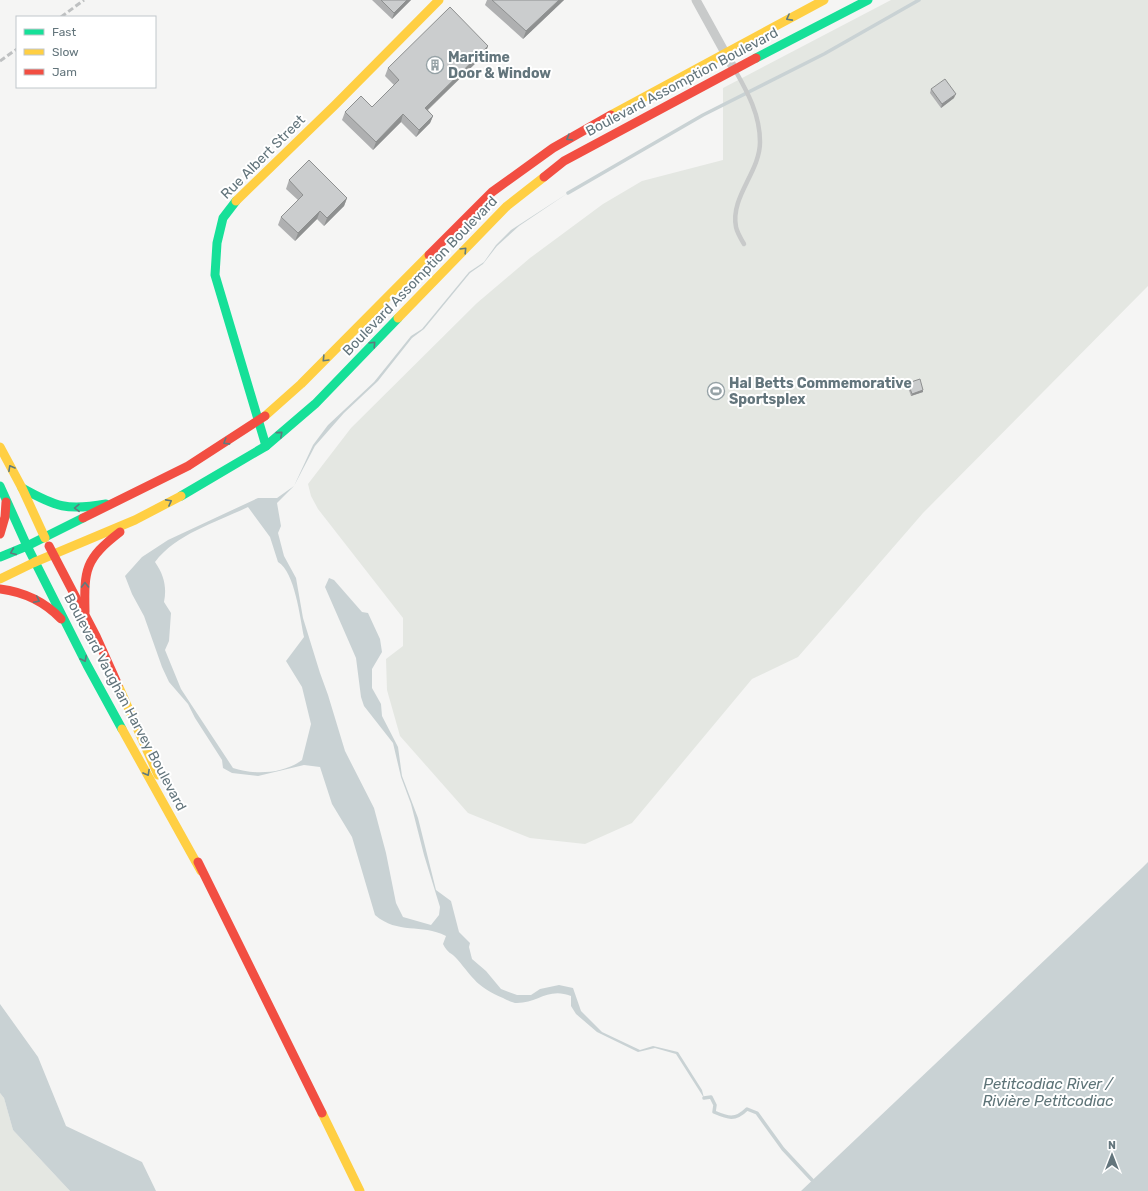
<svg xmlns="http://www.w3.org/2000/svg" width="1148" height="1191" font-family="Rubik,sans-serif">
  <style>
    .green { fill: #e4e7e2 }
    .water { fill: #c9d2d4; fill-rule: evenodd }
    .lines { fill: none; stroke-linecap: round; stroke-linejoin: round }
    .stream { stroke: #c9d2d4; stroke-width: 3.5 }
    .lane { stroke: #c8caca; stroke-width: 4.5 }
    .street { stroke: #c8caca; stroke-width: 9 }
    .fast { stroke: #16e098; stroke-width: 9 }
    .slow { stroke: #ffcf43; stroke-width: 9 }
    .jam { stroke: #f24e42; stroke-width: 9 }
    .rail { stroke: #bec0c1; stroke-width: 3; stroke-dasharray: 6 3; stroke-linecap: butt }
    .wall { fill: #afb0b1 }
    .shaded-wall { fill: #8e9090 }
    .building { fill: #cbcdce; stroke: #8e9090 }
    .oneway { stroke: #5f7a7d }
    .labels { text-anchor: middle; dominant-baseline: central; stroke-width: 4; stroke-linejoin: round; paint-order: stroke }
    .poi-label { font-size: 14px; font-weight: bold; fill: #63757c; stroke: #fff; text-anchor: start }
    .street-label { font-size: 14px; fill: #63757c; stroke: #fff }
    .water-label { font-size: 15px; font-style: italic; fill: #5e7478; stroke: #fff }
  </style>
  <rect width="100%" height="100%" fill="#f5f5f4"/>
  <g class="green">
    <path d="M891 0H1148V286L923 513 798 657 752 679 632 823 585 844 530 838 468 813 400 736 387 690 386 659 403 646V618L318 509 311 496 308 484 351 428 477 303 530 258 603 204 642 181 723 160V88Z"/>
    <path d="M0 1093 4 1098 13 1130 70 1191H0Z"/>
  </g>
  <g class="water">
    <path d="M568 193 519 226 497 246 483 264 470 273 424 329 412 338 378 381 344 413 315 446 294 486 277 503 281 526 278 533 284 556 296 578 303 618 320 673 328 695 345 751 374 808 386 853 396 903 403 917 431 925 439 915 440 907 424 855 411 804 401 777 393 743 364 706 361 697 356 658 325 587 329 578 334 580 362 612 368 613 380 639 382 652 372 669V688L381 704 382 716 398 747 402 776 418 818 436 890 451 901 459 932 470 943 469 947 472 959 486 971 501 989 517 995H531L540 989 559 985 573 988 581 1011 602 1032 640 1050 653 1046 678 1052 702 1090 704 1098 676 1054 655 1048 638 1052 597 1032 576 1014 571 1006V996C548 987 538 1003 517 1003 513 1003 507 1000 503 998 477 987 474 979 457 959 451 952 448 954 443 944L446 936C421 923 398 935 375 915L352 837 332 804 320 767 304 765 258 776 232 773 223 768 222 760 195 718 188 704 169 682 162 667 144 616 132 594 125 576 142 557 168 540 258 498H277L294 486 313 445 328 425 374 382 411 336 422 329 469 272 484 262 496 245 511 230ZM248 507 270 537 278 562C295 572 300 618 304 637L286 661 302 687 311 724 302 760C284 774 253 775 233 768L181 689 165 650 169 641 171 613 164 602C167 587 164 575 155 562 176 534 217 522 248 507Z"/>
    <path d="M1148 862V1191H801L1142 868Z"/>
    <path d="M0 1004 38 1057 66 1126 142 1162 156 1191H70L13 1130 4 1098 0 1093Z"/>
  </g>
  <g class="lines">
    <g class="stream">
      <path d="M568 193 703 115 824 54 919 0"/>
      <path d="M704 1098 711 1097 715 1105 714 1112C728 1118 735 1121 747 1109L757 1113 783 1149 812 1180"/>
    </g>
    <path class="lane" d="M735 70C748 93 760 115 760 142 760 172 730 197 736 227 737 232 741 239 744 244"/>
    <path class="street" d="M696 0 734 69"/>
    <g class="fast">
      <path d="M756 58 868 0"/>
      <path d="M236 201 223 218 217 243 215 275 266 446"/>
      <path d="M0 486 27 546 0 557"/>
      <path d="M22 488C56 507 67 511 106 504"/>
      <path d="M181 496 266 446 315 404 398 318"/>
      <path d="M83 518 27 546 87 665 122 729"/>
    </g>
    <g class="slow">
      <path d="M611 115 824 0"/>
      <path d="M236 201 335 105 439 0"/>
      <path d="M398 318 507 206 544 177"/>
      <path d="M265 416 301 384 429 255"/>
      <path d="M0 447 22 488 45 538"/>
      <path d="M35 562 135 520 181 496"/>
      <path d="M0 579 35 562"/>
      <path d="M118 685 158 775"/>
      <path d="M122 729 201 871"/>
      <path d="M322 1113 360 1191"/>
    </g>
    <g class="jam">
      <path d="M544 177 564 161 756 58"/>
      <path d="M429 255 492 192 553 148 611 115"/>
      <path d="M83 518 188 466 265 416"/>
      <path d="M0 534 5 517 6 502"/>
      <path d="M49 546 96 636 118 685"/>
      <path d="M0 589C24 592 44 601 61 619"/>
      <path d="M85 612C84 569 85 559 120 532"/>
      <path d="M198 862 322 1113"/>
    </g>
    <g class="rail">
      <path d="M61 17 84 0"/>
      <path d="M0 61 17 49"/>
    </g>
  </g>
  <g class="wall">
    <path d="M372 0H411L392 19Z"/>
    <path d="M487 0H564L523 39 485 5Z"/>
    <path d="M488 46 485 54 428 110 433 116 430 123 416 137 401 122 373 150 342 120 345 112 372 107 394 85 385 76 388 68Z"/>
    <path d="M931 89 954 98 941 108 930 93Z"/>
    <path d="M289 180 347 198 344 206 324 226 317 219 295 241 278 225 281 217 298 200 286 189Z"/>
    <path d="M908 383 923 392 911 396 907 385Z"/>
  </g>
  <g class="shaded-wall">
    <path d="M407 0H411L392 19 394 13Z"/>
    <path d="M559 0H564L523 39 526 31Z"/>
    <path d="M488 46 485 54 422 115 425 108Z"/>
    <path d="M956 94 954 98 941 108 942 104Z"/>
    <path d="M403 114 401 122 373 150 376 142Z"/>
    <path d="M433 116 430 123 416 137 419 130Z"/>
    <path d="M347 198 344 206 324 226 327 218Z"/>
    <path d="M320 211 317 219 295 241 298 233Z"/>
    <path d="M923 390V392L911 396 912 394Z"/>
  </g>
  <g class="building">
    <path d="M381 0H407L394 13Z"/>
    <path d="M492 0H559L526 31Z"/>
    <path d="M450 7 488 46 425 108 433 116 419 130 403 114 376 142 345 112 361 96 372 107 399 80 388 68Z"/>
    <path d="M945 79 956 94 942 104 931 89Z"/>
    <path d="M309 160 347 198 327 218 320 211 298 233 281 217 303 195 289 180Z"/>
    <path d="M920 379 923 390 912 394 908 383Z"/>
  </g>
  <defs><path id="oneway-chevron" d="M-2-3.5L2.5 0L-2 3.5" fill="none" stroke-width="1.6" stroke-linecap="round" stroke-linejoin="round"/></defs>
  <g class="oneway">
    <use href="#oneway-chevron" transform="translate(789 18) rotate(152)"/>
    <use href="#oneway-chevron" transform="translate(569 138) rotate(150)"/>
    <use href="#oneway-chevron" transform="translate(464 250) rotate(-46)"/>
    <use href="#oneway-chevron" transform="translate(373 344) rotate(-46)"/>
    <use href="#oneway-chevron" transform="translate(325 359) rotate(134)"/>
    <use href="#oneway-chevron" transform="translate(280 434) rotate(-41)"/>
    <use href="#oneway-chevron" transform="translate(226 442) rotate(148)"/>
    <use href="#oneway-chevron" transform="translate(11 468) rotate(-119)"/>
    <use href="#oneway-chevron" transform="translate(169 502) rotate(-28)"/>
    <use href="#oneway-chevron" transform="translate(77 508) rotate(179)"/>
    <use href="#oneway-chevron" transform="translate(13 552) rotate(157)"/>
    <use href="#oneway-chevron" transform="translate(85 585) rotate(-91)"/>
    <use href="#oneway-chevron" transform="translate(37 600) rotate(26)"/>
    <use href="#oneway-chevron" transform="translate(84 659) rotate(63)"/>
    <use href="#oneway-chevron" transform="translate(147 773) rotate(61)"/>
  </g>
  <defs>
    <g id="building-ring" transform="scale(0.9)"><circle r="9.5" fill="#fff" stroke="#96a2a6" stroke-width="1.5"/><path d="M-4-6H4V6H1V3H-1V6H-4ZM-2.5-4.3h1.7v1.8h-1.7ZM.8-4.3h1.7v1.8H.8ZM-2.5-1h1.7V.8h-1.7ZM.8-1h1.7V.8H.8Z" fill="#96a2a6"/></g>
    <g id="stadium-ring" transform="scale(0.9)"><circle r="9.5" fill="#fff" stroke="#96a2a6" stroke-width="1.5"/><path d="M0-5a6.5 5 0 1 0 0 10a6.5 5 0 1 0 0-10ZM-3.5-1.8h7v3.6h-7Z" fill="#96a2a6"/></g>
  </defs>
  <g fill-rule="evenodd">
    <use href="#building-ring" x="435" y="65"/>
    <use href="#stadium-ring" x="716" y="391"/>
  </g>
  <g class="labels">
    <g class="poi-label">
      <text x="448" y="57">Maritime<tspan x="448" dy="16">Door &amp; Window</tspan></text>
      <text x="729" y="383">Hal Betts Commemorative<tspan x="729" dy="16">Sportsplex</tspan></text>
    </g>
    <g class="street-label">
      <text transform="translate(682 82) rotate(-28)">Boulevard Assomption Boulevard</text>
      <text transform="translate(263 157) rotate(-45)">Rue Albert Street</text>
      <text transform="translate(420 276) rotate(-46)">Boulevard Assomption Boulevard</text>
      <text transform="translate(125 702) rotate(62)">Boulevard Vaughan Harvey Boulevard</text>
    </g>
    <g class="water-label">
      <text x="1048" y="1084">Petitcodiac River /<tspan x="1048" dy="17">Rivière Petitcodiac</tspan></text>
    </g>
  </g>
  <rect x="16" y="16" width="140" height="72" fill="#ffffff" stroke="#c1c8cb"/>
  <rect x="24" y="29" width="20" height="6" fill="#16e098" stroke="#c1c8cb"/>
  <text x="52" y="36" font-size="12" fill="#63757c">Fast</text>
  <rect x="24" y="49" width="20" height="6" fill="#ffcf43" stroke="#c1c8cb"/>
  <text x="52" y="56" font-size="12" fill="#63757c">Slow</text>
  <rect x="24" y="69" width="20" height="6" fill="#f24e42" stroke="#c1c8cb"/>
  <text x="52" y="76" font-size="12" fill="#63757c">Jam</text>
  <g transform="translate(1112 1155)" stroke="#ffffff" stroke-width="3" paint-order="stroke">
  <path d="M0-3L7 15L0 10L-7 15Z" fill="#63757c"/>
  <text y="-6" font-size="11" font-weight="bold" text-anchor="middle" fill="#63757c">N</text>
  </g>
</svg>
